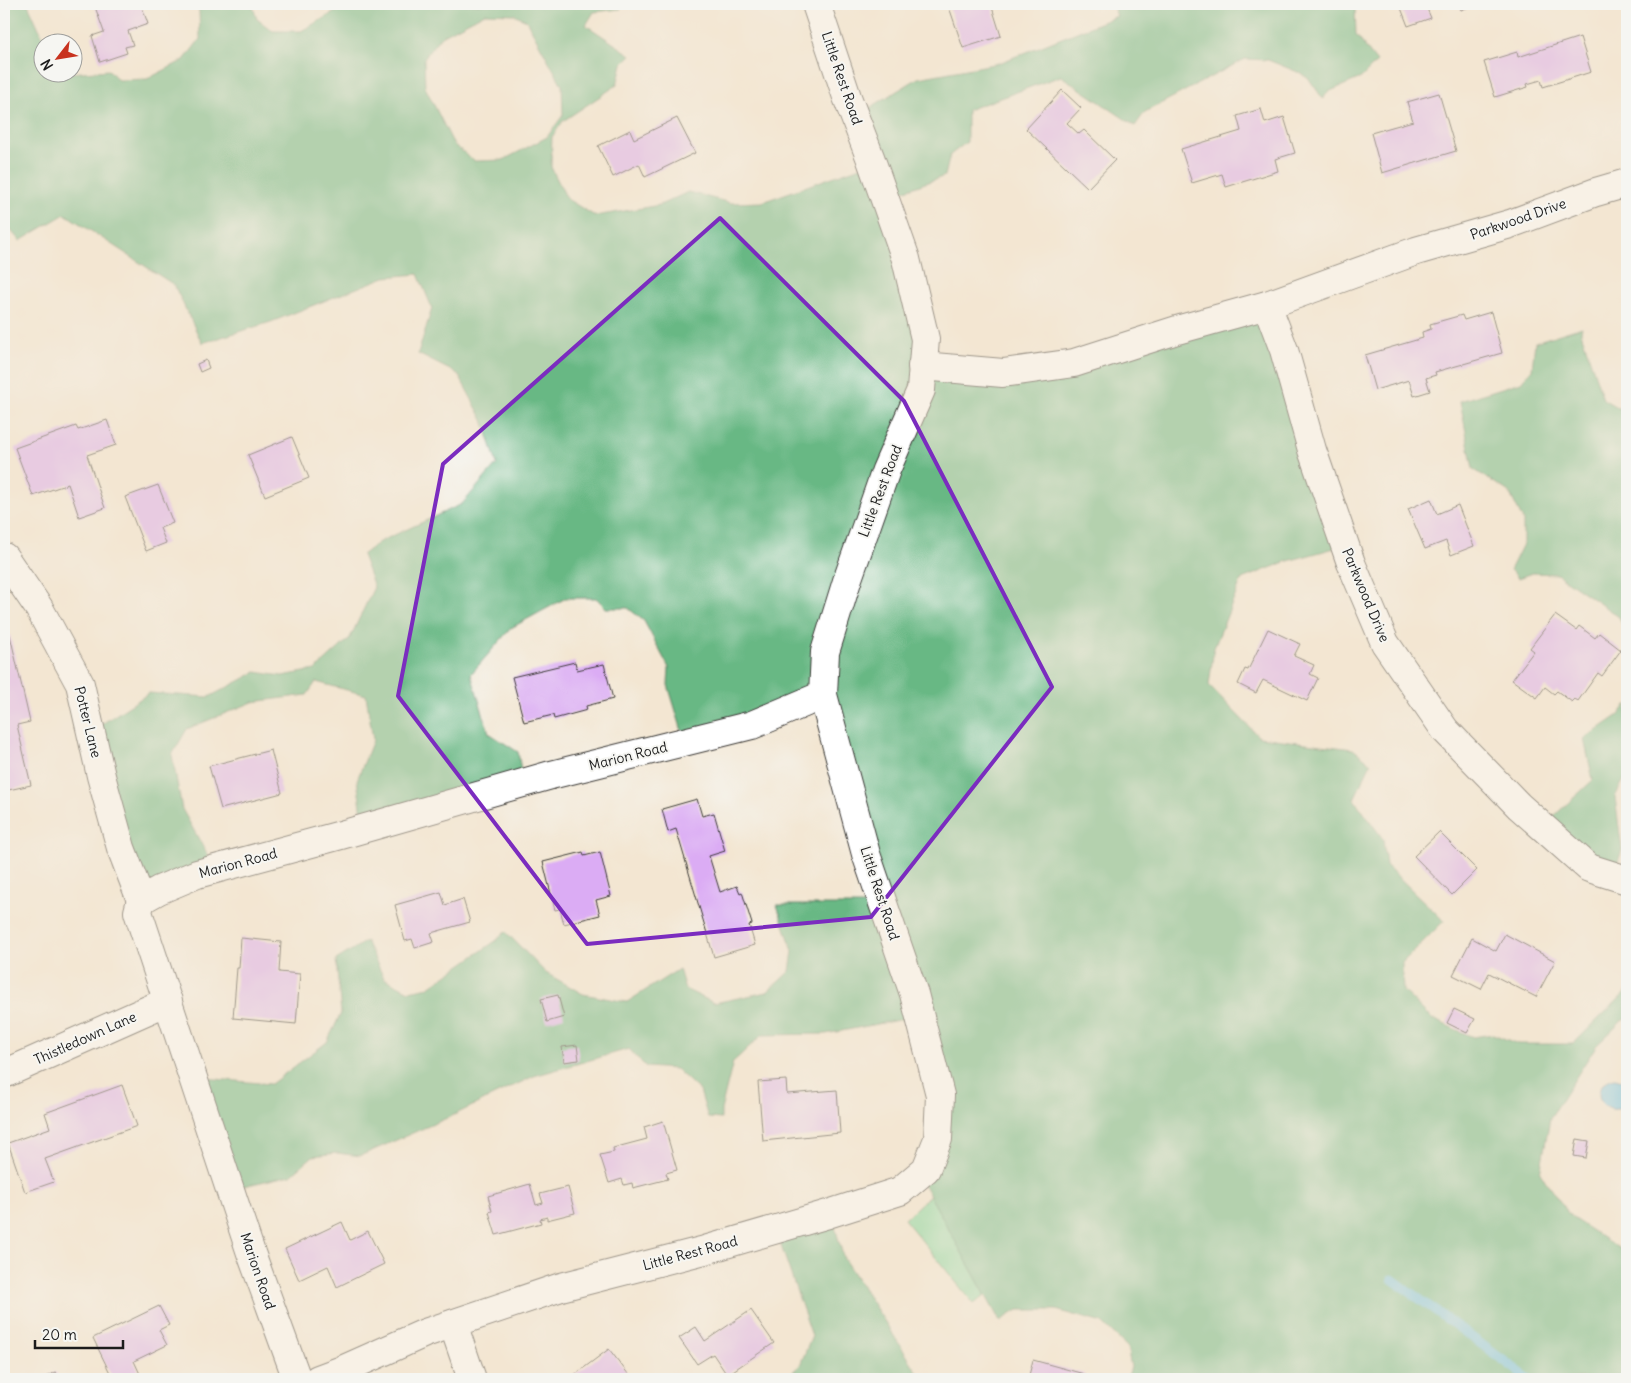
<svg xmlns="http://www.w3.org/2000/svg" width="1631" height="1383" font-family="Delius,sans-serif">
  <style>
    .green { fill: #7fd79d; stroke: #4e7a5c }
    .forest { fill: #67b884; stroke: #426a50; fill-rule: evenodd }
    .water { fill: #69c3e7; stroke: #427082 }
    .lines { fill: none; stroke-linecap: round; stroke-linejoin: round }
    .stream { stroke: #69c3e7; stroke-width: 9 }
    .building { fill: #dbacf4 }
    .minor-casing { stroke: #3c3a37; stroke-width: 30 }
    .minor { stroke: #fff; stroke-width: 28 }
    .marked { fill: none; stroke: #7b2cbf; stroke-width: 4; stroke-linejoin: round }
    .labels { text-anchor: middle; dominant-baseline: central; stroke-width: 4; stroke-linejoin: round; paint-order: stroke }
    .street-label { font-size: 14px; fill: #1c1c1c; stroke: #f6f6f2 }
  </style>
  <rect width="100%" height="100%" fill="#f6f6f2"/>
  <filter id="ink" filterUnits="userSpaceOnUse"><feTurbulence type="fractalNoise" baseFrequency=".02" numOctaves="2"/><feDisplacementMap in="SourceGraphic" scale="10" xChannelSelector="R" yChannelSelector="G"/><feConvolveMatrix kernelMatrix="1 2 1 2 8 2 1 2 1" color-interpolation-filters="sRGB"/></filter>
  <filter id="wash" filterUnits="userSpaceOnUse"><feTurbulence type="fractalNoise" baseFrequency=".0096" numOctaves="4" result="noise"/><feDisplacementMap in="SourceGraphic" scale="20" xChannelSelector="R" yChannelSelector="G"/><feGaussianBlur stdDeviation="1.12" result="paint"/><feColorMatrix in="noise" values="0 0 0 0 0 0 0 0 0 0 0 0 0 0 0 0 0 1.4 0 .05"/><feComposite in="paint" operator="in"/></filter>
  <g filter="url(#wash)">
    <rect width="100%" height="100%" fill="#f3e6d2"/>
    <path class="green" d="M1003 1129 1077 1218 974 1304 904 1219Z"/>
    <g class="forest">
      <path d="M4 4H28L45 42H42V72L69 73 109 70 118 80 147 79 184 60 200 39 199 11 197 4H252L257 19 273 31H301L349 4H625L621 9 594 12 586 25 631 55 622 64 617 85 563 121 552 137 551 167 567 199 595 216 660 205 688 192 731 203 762 202 866 165 850 120 918 78 999 63 1117 16 1112 4H1355L1356 35 1377 62 1361 78 1328 92 1323 99 1309 79 1300 73 1268 60 1245 59 1145 112 1135 126 1061 76 967 110V142L950 155 945 176 886 197 922 361 1002 377 1267 310 1342 546 1288 561 1242 579 1214 648 1209 685 1259 737 1353 749 1371 763 1354 799 1383 839 1386 865 1444 921 1402 963 1403 991 1432 1019 1473 1037 1493 1034 1518 1044H1573L1627 991V1019L1622 1021 1596 1046 1550 1118 1540 1173 1571 1217 1623 1251 1627 1244V1379H1127L1131 1367 1127 1347 1102 1323 1056 1310H1018L1000 1321 920 1178 939 1099 914 1017 826 1034 762 1035 733 1062 721 1110V1119L708 1118 700 1091 676 1069 646 1067 629 1049 534 1076 454 1115 360 1156 337 1153 313 1156 291 1175 231 1189 193 1077 271 1084 327 1042 341 1013 336 960 366 941 384 978 409 991 429 987 497 940 505 931 546 973 583 994 627 1002 679 969 685 989 714 1003 767 992 790 971 793 951 777 905H878L824 706 685 741 668 685 669 668 644 621 628 608H606L596 598H566L511 628 471 674 489 733 518 752 523 783 364 827 357 780 373 740 366 695 316 682 307 695 253 702 187 729 172 755 182 809 215 868 140 902 91 731 149 693 209 697 256 672 282 676 315 670 350 638 374 587 362 555 379 542 462 504 497 464 483 420 458 374 418 354 432 308 418 274 385 277 271 322 202 343 174 285 65 214 20 241 4 223ZM485 13 514 14 526 20 562 85 563 115 547 137 503 160 475 161 454 145 425 87 424 58 440 37Z"/>
      <path d="M1582 327 1581 332 1603 399 1627 413V636L1619 617 1557 574 1532 573 1518 578 1510 570 1523 544V520L1509 492 1473 469 1460 401 1521 382 1532 369 1535 342Z"/>
      <path d="M1627 704V774L1615 797 1622 850 1612 879 1543 826 1593 780 1584 739 1619 715Z"/>
      <path d="M829 1218 835 1227 844 1259 922 1379H785L800 1365 812 1336 777 1234Z"/>
    </g>
    <path class="water" d="M1615 1078 1622 1080 1627 1085C1627 1090 1628 1096 1627 1101 1627 1105 1625 1106 1622 1107 1603 1118 1585 1085 1615 1078Z"/>
    <g class="lines">
      <path class="stream" d="M1392 1279 1529 1379"/>
    </g>
    <g id="blocks">
      <g class="building">
        <path d="M94 4H141L148 24 128 31 133 45 125 47 127 53 100 62 92 36 104 32Z"/>
        <path d="M948 4H991L1001 36 963 48Z"/>
        <path d="M1412 4H1425L1431 18 1408 26 1401 8Z"/>
        <path d="M1458 4H1477L1461 10Z"/>
        <path d="M1580 37 1591 72 1543 87 1541 80 1527 84 1528 87 1495 97 1484 62 1517 52 1518 57Z"/>
        <path d="M1062 90 1081 108 1067 123 1079 134 1084 130 1115 160 1088 188 1026 129Z"/>
        <path d="M1439 93 1456 151 1382 173 1371 133 1413 121 1407 102Z"/>
        <path d="M1261 109 1265 123 1284 117 1295 153 1275 159 1278 171 1226 187 1222 174 1192 183 1181 149 1241 131 1237 116Z"/>
        <path d="M677 118 695 153 645 177 639 164 613 177 598 146 630 130 634 139Z"/>
        <path d="M1491 312 1502 353 1435 372 1436 375 1426 378 1430 391 1414 396 1409 380 1375 390 1365 355 1423 338 1422 332 1431 329 1430 324 1462 315 1464 320Z"/>
        <path d="M206 360 209 368 200 372 197 364Z"/>
        <path d="M107 420 116 445 87 455 105 508 79 517 68 484 33 496 15 448 76 426 78 430Z"/>
        <path d="M292 437 309 478 265 496 248 455Z"/>
        <path d="M158 485 173 523 160 528 166 543 146 551 125 497Z"/>
        <path d="M1431 499 1437 514 1458 505 1474 546 1451 555 1446 541 1425 549 1408 509Z"/>
        <path d="M1555 615 1576 630 1579 626 1595 638 1599 633 1621 650 1602 676 1598 673 1578 701 1575 699 1572 702 1557 691 1554 694 1545 687 1537 698 1512 680 1534 651 1530 648Z"/>
        <path d="M1268 629 1300 644 1294 656 1314 665 1310 674 1318 678 1307 701 1263 680 1256 693 1238 684 1245 669 1248 670Z"/>
        <path d="M10 635 30 722 17 725 31 785 4 791V637Z"/>
        <path d="M575 662 577 670 604 664 613 699 586 706 587 710 554 719 553 715 524 722 512 677Z"/>
        <path d="M271 750 282 793 221 809 209 766Z"/>
        <path d="M697 799 702 816 714 813 725 851 709 856 720 892 737 886 740 893 742 892 752 924 749 925 755 945 714 957 676 829 668 832 662 809Z"/>
        <path d="M1439 832 1477 870 1452 895 1414 856Z"/>
        <path d="M583 852 584 856 600 852 611 896 596 900 600 915 564 924 560 909 555 910 543 862Z"/>
        <path d="M441 892 445 905 463 899 470 922 431 933 434 942 415 948 412 939 405 941 395 905Z"/>
        <path d="M1505 934 1555 961 1536 997 1489 973 1481 989 1453 975 1472 938 1496 951Z"/>
        <path d="M241 938 281 942 279 972 300 974 296 1024 233 1018 237 968H239Z"/>
        <path d="M558 995 564 1017 547 1022 541 999Z"/>
        <path d="M1454 1009 1475 1019 1467 1033 1447 1023Z"/>
        <path d="M577 1045 579 1060 564 1062 562 1047Z"/>
        <path d="M786 1080 787 1094 837 1090 840 1133 763 1141 758 1082Z"/>
        <path d="M122 1085 137 1126 45 1159 54 1182 25 1192 8 1143 50 1128 45 1113Z"/>
        <path d="M663 1121 677 1170 666 1173 668 1179 633 1188 632 1183 624 1185 622 1179 609 1183 600 1155 614 1152 613 1148 647 1139 644 1127Z"/>
        <path d="M1577 1139 1589 1141 1586 1158 1574 1156Z"/>
        <path d="M530 1184 536 1205 543 1203 540 1194 568 1187 575 1213 547 1220V1217L540 1219 541 1223 496 1235 489 1212 492 1211 488 1196Z"/>
        <path d="M342 1222 350 1240 368 1231 384 1264 337 1287 328 1266 299 1280 285 1249Z"/>
        <path d="M159 1306 169 1325 159 1330 167 1345 134 1361 140 1374 130 1379H113L93 1338Z"/>
        <path d="M751 1310 774 1343 727 1375 713 1354 697 1364 679 1338 696 1327 705 1341Z"/>
        <path d="M609 1349 632 1379H569Z"/>
        <path d="M1033 1360 1084 1374 1083 1379H1028Z"/>
        <path d="M56 1372 60 1379H41Z"/>
      </g>
    </g>
  </g>
  <g filter="url(#ink)">
    <use href="#blocks" fill-opacity="0" stroke="#3c3a37" stroke-width="1"/>
    <g class="lines">
      <g class="minor-casing">
        <g id="minor">
          <path d="M1267 305 1284 350 1312 450 1351 563 1385 643 1445 730 1519 806 1589 868 1627 880"/>
          <path d="M922 366 1003 373 1074 363 1177 330 1267 305 1416 251 1510 224 1596 192 1627 183"/>
          <path d="M4 557 39 608 80 684 101 776 121 848 141 900"/>
          <path d="M4 1074 168 1001"/>
          <path d="M453 1324 472 1379"/>
          <path d="M297 1379 251 1253 138 912 141 900 159 890 197 874 341 835 551 775 752 725 823 695"/>
          <path d="M318 1379 342 1370 425 1333 561 1287 705 1250 828 1214 900 1191 926 1169 938 1139 940 1095 914 994 866 854 823 695 825 652 847 581 886 470 921 390 925 339 906 259 870 157 847 97 816 4"/>
        </g>
      </g>
      <use href="#minor" class="minor"/>
    </g>
  </g>
  <path d="M0 0H1631V1383H0ZM720 218 904 401 1052 687 871 917 587 944 398 696 443 464Z" fill="#f3e6d2" fill-opacity=".55" fill-rule="evenodd"/>
  <path class="marked" d="M720 218 904 401 1052 687 871 917 587 944 398 696 443 464Z"/>
  <g class="labels">
    <g class="street-label">
      <text transform="translate(842 78) rotate(71)">Little Rest Road</text>
      <text transform="translate(1518 219) rotate(-19)">Parkwood Drive</text>
      <text transform="translate(880 491) rotate(-69)">Little Rest Road</text>
      <text transform="translate(1366 595) rotate(67)">Parkwood Drive</text>
      <text transform="translate(88 722) rotate(76)">Potter Lane</text>
      <text transform="translate(628 756) rotate(-14)">Marion Road</text>
      <text transform="translate(238 863) rotate(-15)">Marion Road</text>
      <text transform="translate(880 893) rotate(72)">Little Rest Road</text>
      <text transform="translate(85 1038) rotate(-24)">Thistledown Lane</text>
      <text transform="translate(690 1253) rotate(-15)">Little Rest Road</text>
      <text transform="translate(258 1271) rotate(71)">Marion Road</text>
    </g>
  </g>
  <rect width="1631" height="1383" fill="none" stroke="#f6f6f2" stroke-width="20"/>
  <g transform="translate(58 58) rotate(239)"><circle r="24" fill="#f6f6f2" stroke="#9f9f9c"/>
  <path d="M0-4L9 19L0 12L-9 19Z" fill="#c8321e"/>
  <text y="-8" font-size="14" font-weight="bold" text-anchor="middle" fill="#1c1c1c">N</text>
  </g>
  <path d="M35 1340v8h88v-8" fill="none" stroke="#1c1c1c" stroke-width="2.5"/>
  <text x="42" y="1340" font-size="15" fill="#1c1c1c" stroke="#f6f6f2" stroke-width="4" paint-order="stroke">20 m</text>
</svg>
